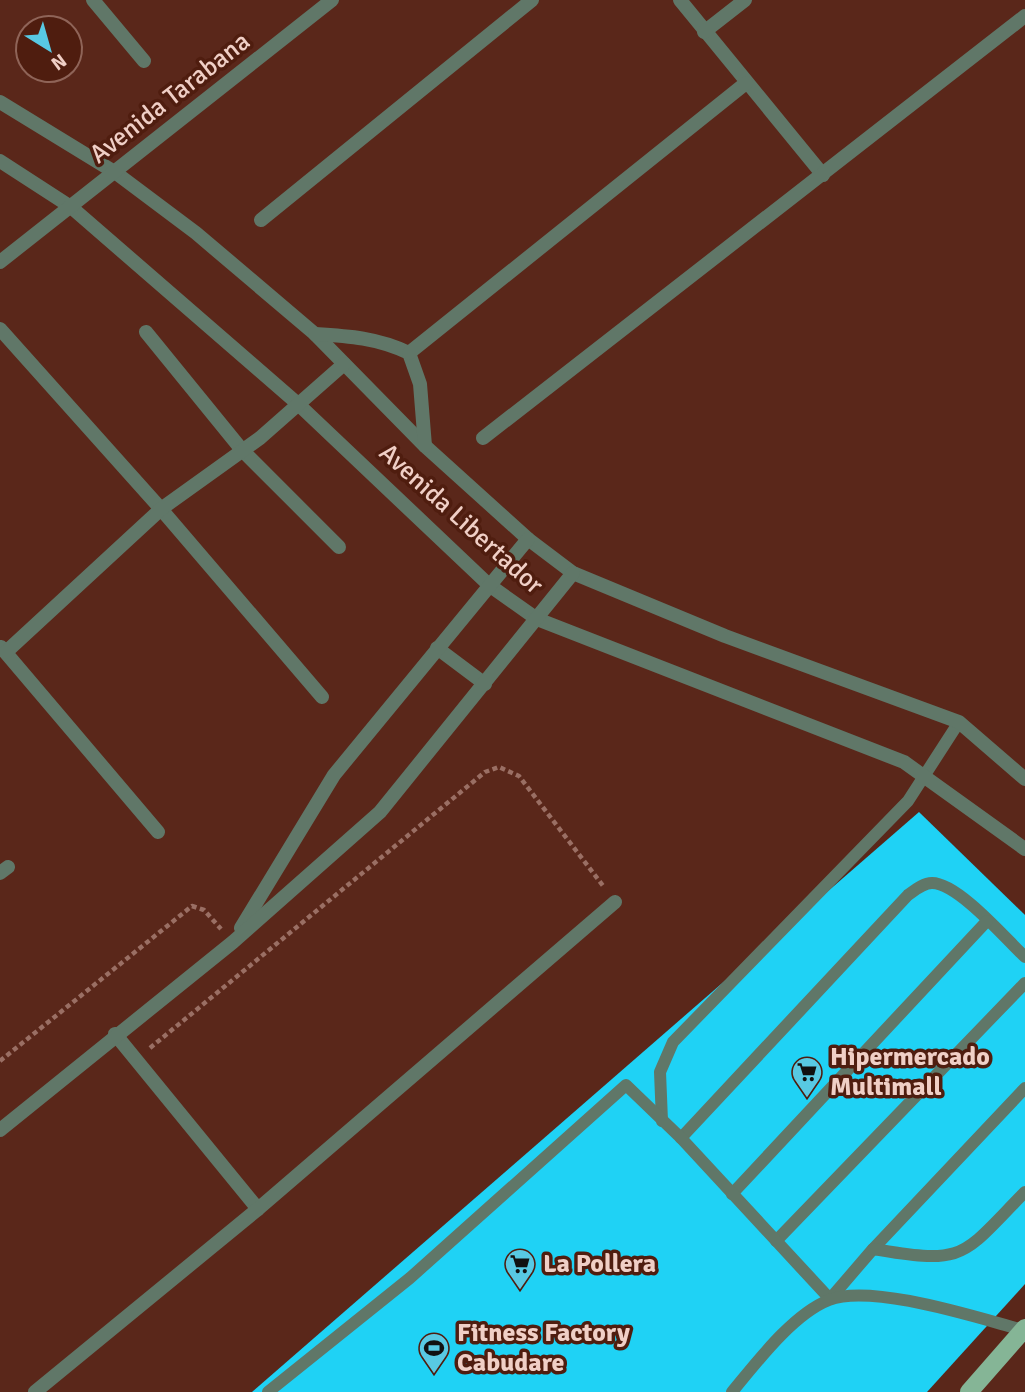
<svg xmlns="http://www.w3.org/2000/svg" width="1025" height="1392" font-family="Signika,sans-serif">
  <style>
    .building { fill: #1fd2f5 }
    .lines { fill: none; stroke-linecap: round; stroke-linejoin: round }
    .path { stroke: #9a6f64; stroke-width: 4.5; stroke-dasharray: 5 3.5; stroke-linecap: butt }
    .lane { stroke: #607768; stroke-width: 12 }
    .street { stroke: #607768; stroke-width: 14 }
    .primary { stroke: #85b596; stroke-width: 18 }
    .labels { text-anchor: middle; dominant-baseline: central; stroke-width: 7; stroke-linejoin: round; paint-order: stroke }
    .street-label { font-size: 26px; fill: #f0cfc6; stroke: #4f1d0f }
    .poi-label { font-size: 26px; font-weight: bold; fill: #f0cfc6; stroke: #4f1d0f; text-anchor: start }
  </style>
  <rect width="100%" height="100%" fill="#5a271a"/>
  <path class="building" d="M919 812 1025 915V1284L927 1392H252Z"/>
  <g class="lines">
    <g class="path">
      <path d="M150 1048 485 772 499 767 519 776 604 887"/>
      <path d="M0 1061 192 906 204 910 221 929"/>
    </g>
    <g class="lane">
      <path d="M662 1121 660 1072 673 1042 908 801 959 722"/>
      <path d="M681 1138 908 895C915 890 923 883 932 883 958 883 1006 939 1025 957"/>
      <path d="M732 1194 987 921"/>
      <path d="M776 1241 1025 983"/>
      <path d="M873 1249 1025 1088"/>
      <path d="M268 1392 410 1278 626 1085 681 1138 830 1299 873 1249C967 1265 961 1257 1025 1192"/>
      <path d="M732 1392C756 1363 793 1314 829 1300 871 1283 978 1318 1023 1330"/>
    </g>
    <g class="street">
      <path d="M93 0 144 61"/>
      <path d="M680 0 823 175"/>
      <path d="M704 32 745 0"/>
      <path d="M0 102 116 173 196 233 315 334 425 446 528 539 573 573 725 636 959 722 1025 779"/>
      <path d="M0 161 71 207 298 404 489 585 537 619 904 762 1025 849"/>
      <path d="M261 220 532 0"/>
      <path d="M0 262 332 0"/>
      <path d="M0 329 161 509 322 697"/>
      <path d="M146 332 242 450 339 547"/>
      <path d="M315 334C349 336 378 338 409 353L420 384 425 446"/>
      <path d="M409 353 746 83"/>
      <path d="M483 438 1025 16"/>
      <path d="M1 647 158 832"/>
      <path d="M437 648 485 684"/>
      <path d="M6 652 161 509 260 438 344 364"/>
      <path d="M0 873 8 867"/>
      <path d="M241 928 334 775 528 539"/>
      <path d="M115 1034 258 1209"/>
      <path d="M0 1130 233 942 380 812 573 573"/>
      <path d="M35 1392 258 1209 615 902"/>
    </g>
    <path class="primary" d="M969 1392 1025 1328"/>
  </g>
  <defs>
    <g id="supermarket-pin" transform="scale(1.575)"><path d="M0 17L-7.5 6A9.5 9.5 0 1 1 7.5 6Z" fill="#58c9e3" stroke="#4f1d0f"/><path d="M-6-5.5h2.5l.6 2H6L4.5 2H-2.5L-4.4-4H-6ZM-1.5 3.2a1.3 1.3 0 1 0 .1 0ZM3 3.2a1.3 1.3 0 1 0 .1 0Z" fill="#111"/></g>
    <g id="stadium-pin" transform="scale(1.575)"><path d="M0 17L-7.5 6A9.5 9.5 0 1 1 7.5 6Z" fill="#58c9e3" stroke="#4f1d0f"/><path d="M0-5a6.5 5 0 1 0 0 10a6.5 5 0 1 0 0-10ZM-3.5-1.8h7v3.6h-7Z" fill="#111"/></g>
  </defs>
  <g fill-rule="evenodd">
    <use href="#supermarket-pin" x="807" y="1072"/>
    <use href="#supermarket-pin" x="520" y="1264"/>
    <use href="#stadium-pin" x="434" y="1348"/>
  </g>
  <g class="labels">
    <g class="street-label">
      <text transform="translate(170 98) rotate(-38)">Avenida Tarabana</text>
      <text transform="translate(461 519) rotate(42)">Avenida Libertador</text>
    </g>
    <g class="poi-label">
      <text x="830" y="1057">Hipermercado<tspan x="830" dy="30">Multimall</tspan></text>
      <text x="543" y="1264">La Pollera</text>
      <text x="457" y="1333">Fitness Factory<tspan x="457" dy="30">Cabudare</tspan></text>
    </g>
  </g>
  <g transform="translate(49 49) rotate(143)"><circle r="33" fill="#4f1d0f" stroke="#8f6458" stroke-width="2"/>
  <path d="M0-5L12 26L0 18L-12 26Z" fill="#58c9e3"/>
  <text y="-10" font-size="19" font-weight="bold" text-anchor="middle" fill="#f0cfc6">N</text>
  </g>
</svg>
